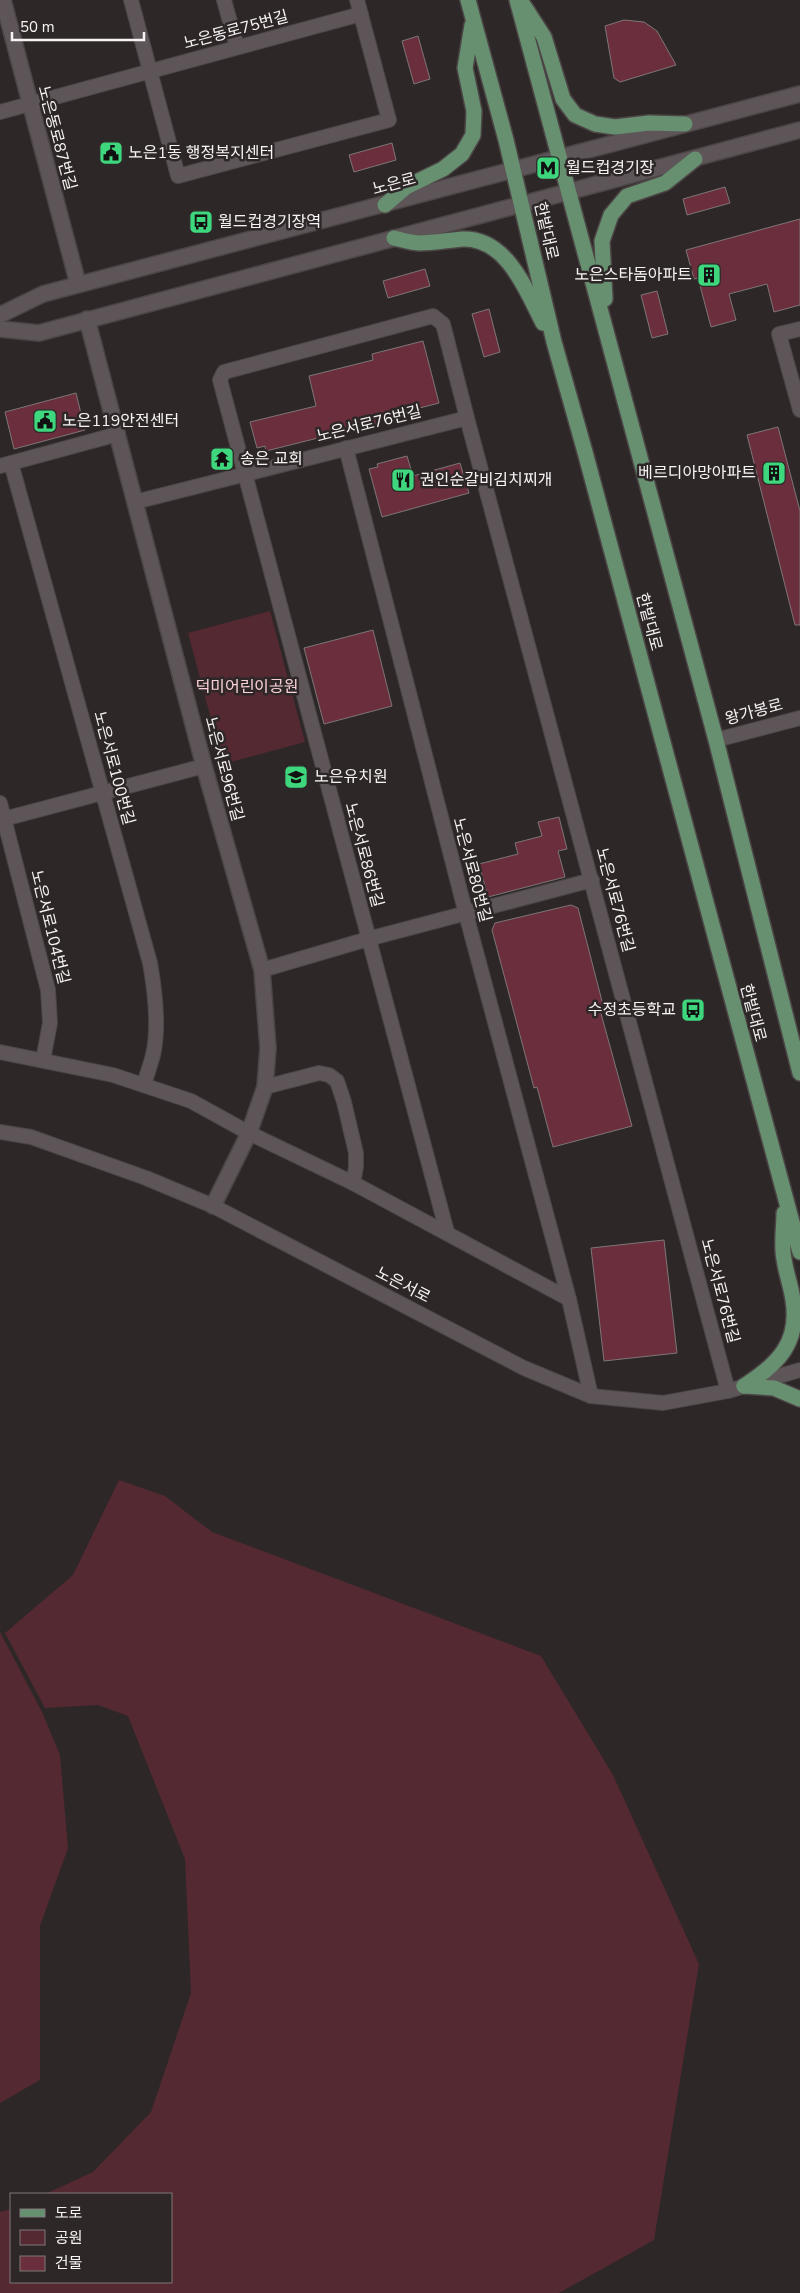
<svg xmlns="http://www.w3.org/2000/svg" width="800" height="2293" font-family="'Nunito Sans','Noto Sans KR',sans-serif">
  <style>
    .green { fill: #542932 }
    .building { fill: #6b2e3c; stroke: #7e7677 }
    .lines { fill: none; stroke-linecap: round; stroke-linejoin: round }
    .minor-casing { stroke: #4c4546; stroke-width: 16 }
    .tertiary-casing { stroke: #4c4546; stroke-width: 18 }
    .primary-casing { stroke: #4c4546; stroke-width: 18 }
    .minor { stroke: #5d5557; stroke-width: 14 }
    .tertiary { stroke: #5d5557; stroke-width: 15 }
    .primary { stroke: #679071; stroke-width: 15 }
    .labels { text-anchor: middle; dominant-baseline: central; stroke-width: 5; stroke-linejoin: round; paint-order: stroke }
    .street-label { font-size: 16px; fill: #f7f2f3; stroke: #2d2728 }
    .poi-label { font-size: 16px; fill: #f7f2f3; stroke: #2d2728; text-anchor: start }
    .park-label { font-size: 16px; fill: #f9d0d6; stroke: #2d2728 }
  </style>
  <rect width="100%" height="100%" fill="#2d2728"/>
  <g class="green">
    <path d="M270 611 305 742 223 764 188 633Z"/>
    <path d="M119 1480 165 1496 212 1532 541 1656 613 1775 699 1964 654 2240 559 2293H0V2212L11 2209V2282H171V2194H45L93 2172 151 2112 191 1993 185 1859 128 1716 98 1705 45 1708 5 1633 73 1575Z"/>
    <path d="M0 1632 42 1712 60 1755 68 1848 40 1926V2080L0 2103Z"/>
  </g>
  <g class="building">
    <path d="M624 20 644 22 657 31 676 65 620 82 614 78 605 26Z"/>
    <path d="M418 36 430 79 414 84 402 41Z"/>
    <path d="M392 143 396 160 354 172 349 155Z"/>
    <path d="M725 187 730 203 687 215 683 199Z"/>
    <path d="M800 219V305L774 312 767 284 729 294 736 320 711 327 698 278 694 279 686 250Z"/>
    <path d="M425 269 430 286 388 298 383 281Z"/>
    <path d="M657 291 668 334 652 338 641 295Z"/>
    <path d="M489 309 500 352 484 357 472 314Z"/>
    <path d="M423 341 439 403 381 418 382 422 266 451 265 446 257 448 250 422 316 406 309 376 373 360 372 354Z"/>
    <path d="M76 393 85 430 14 449 5 412Z"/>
    <path d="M778 427 800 511V625H795L747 435Z"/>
    <path d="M407 456 413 476 460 463 469 493 382 517 369 469 378 467 377 464Z"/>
    <path d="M373 630 392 706 324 724 304 648Z"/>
    <path d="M559 817 567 849 558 851 565 877 488 897 479 864 518 854 515 843 542 836 538 822Z"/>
    <path d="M571 905 578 908 604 1009 600 1010 632 1126 553 1147 537 1087 534 1088 492 930 495 923Z"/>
    <path d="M664 1240 677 1353 604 1361 591 1248Z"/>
  </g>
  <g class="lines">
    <g class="minor-casing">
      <g id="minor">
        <path d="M131 0 178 176 389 120 357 0"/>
        <path d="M224 0 237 47"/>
        <path d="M0 112 361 14"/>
        <path d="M800 329 779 334 800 410"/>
        <path d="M346 448 466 914 569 1299 591 1396"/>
        <path d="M11 463 150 963C155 991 159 1022 154 1050 152 1062 147 1073 144 1085"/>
        <path d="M0 466 118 434"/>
        <path d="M135 502 467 418"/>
        <path d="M716 740 800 718"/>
        <path d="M0 803 48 990 50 1023 43 1060"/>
        <path d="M0 820 204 766"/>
        <path d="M262 970 368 939 592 880"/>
        <path d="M0 1052 113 1075 191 1101 249 1133 353 1183 569 1299"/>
        <path d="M265 1087 319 1073 329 1075 337 1081 344 1102 356 1153V1167L353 1183"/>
        <path d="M0 1132 31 1137 146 1178 213 1206 524 1368 591 1396 663 1403 728 1391 800 1370"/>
        <path d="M447 1232 220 380 224 372 433 316 443 324 467 418 728 1391"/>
      </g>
    </g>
    <g class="tertiary-casing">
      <g id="tertiary">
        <path d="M3 0 78 284"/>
        <path d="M0 315 43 294 800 94"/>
        <path d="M87 319 204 766 262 970 268 1048 265 1087 249 1133 213 1206"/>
        <path d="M0 329 39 333 800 130"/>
      </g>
    </g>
    <g class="primary-casing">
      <g id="primary">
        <path d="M468 0 506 140 554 342 585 452 800 1252"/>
        <path d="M517 0 716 740 800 1073"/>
        <path d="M524 6 544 37 563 99 575 115 595 124 615 127 649 123 685 124"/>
        <path d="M385 205 406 187 443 169 462 154 473 135 474 111 465 68 472 25"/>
        <path d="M394 238C402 240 412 243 420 243 434 243 449 240 463 239 507 238 526 290 543 323"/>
        <path d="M605 299 602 241 611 215 627 196 665 183 695 159"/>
        <path d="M744 1386C777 1365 800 1343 793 1300 791 1286 786 1273 784 1259 781 1244 784 1228 784 1213"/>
        <path d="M744 1386 774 1388 800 1399"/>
      </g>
    </g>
    <use href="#minor" class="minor"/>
    <use href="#tertiary" class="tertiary"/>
    <use href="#primary" class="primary"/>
  </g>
  <defs>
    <g id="civic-square" transform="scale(1.25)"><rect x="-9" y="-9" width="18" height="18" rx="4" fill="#3fd77d" stroke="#2d2728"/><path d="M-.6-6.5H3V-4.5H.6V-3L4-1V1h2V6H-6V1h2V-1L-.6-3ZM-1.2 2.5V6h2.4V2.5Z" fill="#111"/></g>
    <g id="metro-square" transform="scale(1.25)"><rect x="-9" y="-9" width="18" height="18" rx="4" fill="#3fd77d" stroke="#2d2728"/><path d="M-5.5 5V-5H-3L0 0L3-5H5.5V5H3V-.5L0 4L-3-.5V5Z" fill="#111"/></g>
    <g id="bus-square" transform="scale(1.25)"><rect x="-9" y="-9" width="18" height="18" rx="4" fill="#3fd77d" stroke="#2d2728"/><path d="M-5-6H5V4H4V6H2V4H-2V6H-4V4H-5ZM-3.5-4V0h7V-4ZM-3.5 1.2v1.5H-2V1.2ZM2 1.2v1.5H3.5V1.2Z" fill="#111"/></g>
    <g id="building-square" transform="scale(1.25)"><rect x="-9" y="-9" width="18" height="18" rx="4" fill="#3fd77d" stroke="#2d2728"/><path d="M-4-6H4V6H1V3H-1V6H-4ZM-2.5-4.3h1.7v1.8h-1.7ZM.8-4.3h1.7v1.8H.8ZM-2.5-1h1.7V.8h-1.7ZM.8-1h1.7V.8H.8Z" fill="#111"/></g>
    <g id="temple-square" transform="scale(1.25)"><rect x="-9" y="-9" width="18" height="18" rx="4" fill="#3fd77d" stroke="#2d2728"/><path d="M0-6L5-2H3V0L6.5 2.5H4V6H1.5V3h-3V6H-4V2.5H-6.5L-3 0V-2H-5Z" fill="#111"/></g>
    <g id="restaurant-square" transform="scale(1.25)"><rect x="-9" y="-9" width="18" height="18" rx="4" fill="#3fd77d" stroke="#2d2728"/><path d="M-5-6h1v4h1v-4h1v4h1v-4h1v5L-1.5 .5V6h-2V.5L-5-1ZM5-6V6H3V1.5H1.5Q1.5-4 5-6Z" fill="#111"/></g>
    <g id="school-square" transform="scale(1.25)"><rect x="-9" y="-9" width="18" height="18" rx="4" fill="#3fd77d" stroke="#2d2728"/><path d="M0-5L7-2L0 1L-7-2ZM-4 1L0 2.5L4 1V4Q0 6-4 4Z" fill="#111"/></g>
  </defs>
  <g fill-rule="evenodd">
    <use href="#civic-square" x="111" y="153"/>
    <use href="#metro-square" x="548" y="168"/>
    <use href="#bus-square" x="201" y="222"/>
    <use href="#building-square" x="709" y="275"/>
    <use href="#civic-square" x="45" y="421"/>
    <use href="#temple-square" x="222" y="459"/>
    <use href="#building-square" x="774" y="473"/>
    <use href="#restaurant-square" x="403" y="480"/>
    <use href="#school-square" x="296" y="777"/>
    <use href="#bus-square" x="693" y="1010"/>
  </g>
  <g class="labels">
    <g class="street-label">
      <text transform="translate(236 30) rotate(-15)">노은동로75번길</text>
      <text transform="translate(57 138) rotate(75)">노은동로87번길</text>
      <text transform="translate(394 184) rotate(-15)">노은로</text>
      <text transform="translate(546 231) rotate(77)">한밭대로</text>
      <text transform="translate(369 424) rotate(-14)">노은서로76번길</text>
      <text transform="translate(649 622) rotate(75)">한밭대로</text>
      <text transform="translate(754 712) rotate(-15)">왕가봉로</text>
      <text transform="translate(114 768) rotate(75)">노은서로100번길</text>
      <text transform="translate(224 769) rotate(75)">노은서로96번길</text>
      <text transform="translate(364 855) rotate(75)">노은서로86번길</text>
      <text transform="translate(472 870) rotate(75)">노은서로80번길</text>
      <text transform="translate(615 900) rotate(75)">노은서로76번길</text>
      <text transform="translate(50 927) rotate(76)">노은서로104번길</text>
      <text transform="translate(753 1013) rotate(75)">한밭대로</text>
      <text transform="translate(403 1285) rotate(27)">노은서로</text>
      <text transform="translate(720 1291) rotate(75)">노은서로76번길</text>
    </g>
    <g class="poi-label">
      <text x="128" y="153">노은1동 행정복지센터</text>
      <text x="566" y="168">월드컵경기장</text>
      <text x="218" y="222">월드컵경기장역</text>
      <text x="692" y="275" text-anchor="end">노은스타돔아파트</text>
      <text x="62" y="421">노은119안전센터</text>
      <text x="240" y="459">송은 교회</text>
      <text x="756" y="473" text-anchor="end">베르디아망아파트</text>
      <text x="420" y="480">권인순갈비김치찌개</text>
      <text x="314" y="777">노은유치원</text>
      <text x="676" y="1010" text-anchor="end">수정초등학교</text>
    </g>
    <g class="park-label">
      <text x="247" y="687">덕미어린이공원</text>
    </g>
  </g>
  <rect x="10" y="2193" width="162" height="90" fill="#2d2728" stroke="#7e7879"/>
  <rect x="20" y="2209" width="25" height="8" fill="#679071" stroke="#7e7879"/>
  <text x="55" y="2218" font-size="15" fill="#f7f2f3">도로</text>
  <rect x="20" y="2230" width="25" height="15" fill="#542932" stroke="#7e7879"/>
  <text x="55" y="2243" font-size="15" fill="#f7f2f3">공원</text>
  <rect x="20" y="2256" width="25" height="15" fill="#6b2e3c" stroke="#7e7879"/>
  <text x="55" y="2268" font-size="15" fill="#f7f2f3">건물</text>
  <path d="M12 32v8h132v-8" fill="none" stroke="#f7f2f3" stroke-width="2.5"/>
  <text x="20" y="32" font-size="15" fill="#f7f2f3" stroke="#2d2728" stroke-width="4" paint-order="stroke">50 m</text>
</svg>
